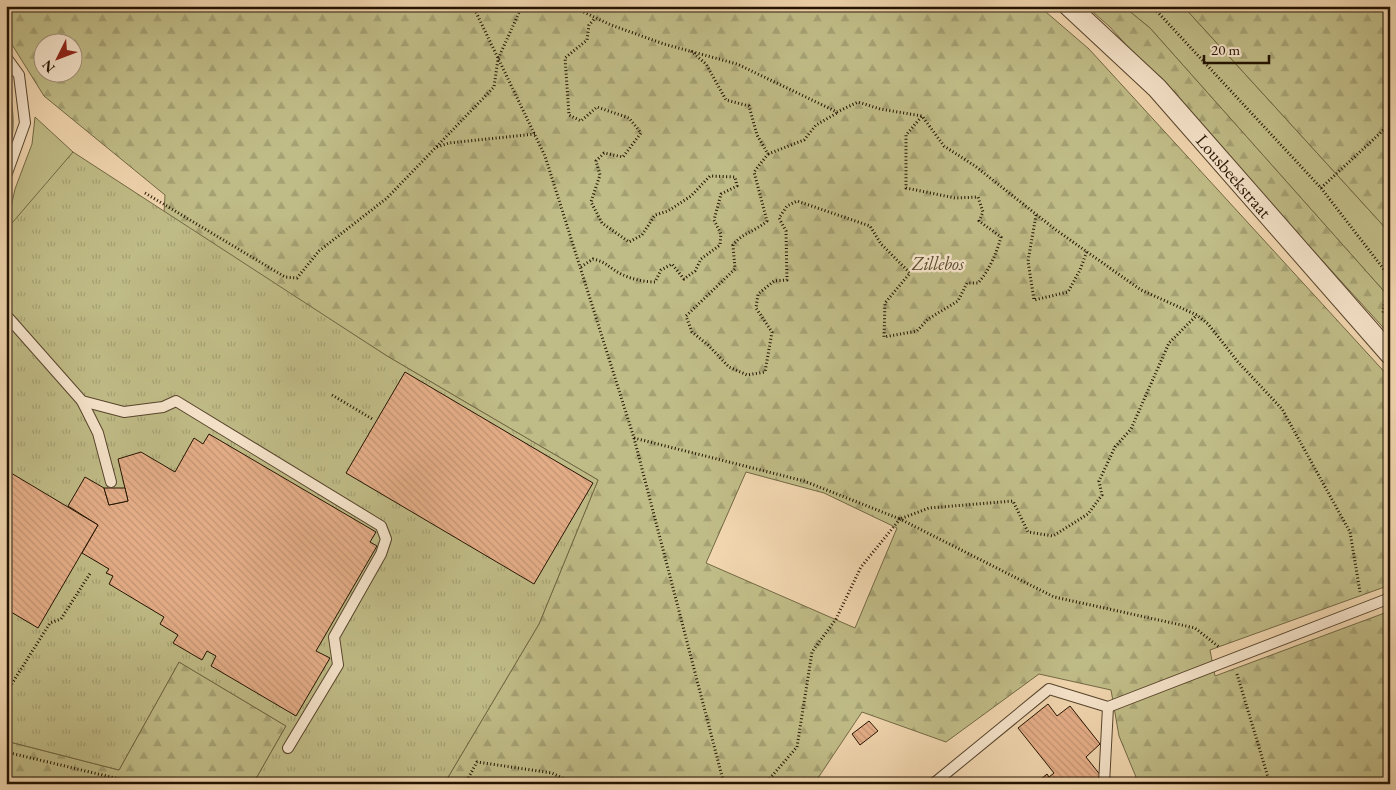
<svg xmlns="http://www.w3.org/2000/svg" width="1396" height="790" font-family="'EB Garamond',serif">
  <style>
    .grass { fill: #c0bc87; stroke: #726844 }
    .forest { fill: url(#forest-firs); stroke: #726844; fill-rule: evenodd }
    .park { fill: url(#park-tufts); stroke: #726844 }
    .building { fill: url(#building-back-hatch); stroke: #231300 }
    .lines { fill: none; stroke-linecap: round; stroke-linejoin: round }
    .lane-casing { stroke: #56442c; stroke-width: 12 }
    .street-casing { stroke: #56442c; stroke-width: 22 }
    .path { stroke: #231300; stroke-width: 3; stroke-dasharray: 1 2.5; stroke-linecap: butt }
    .lane { stroke: #f6e4cb; stroke-width: 10 }
    .street { stroke: #f6e4cb; stroke-width: 20 }
    .labels { text-anchor: middle; dominant-baseline: central; stroke-width: 5; stroke-linejoin: round; paint-order: stroke }
    .street-label { font-size: 18px; fill: #231300; stroke: #f6e4cb }
    .park-label { font-size: 18px; font-style: italic; fill: #5a4e2f; stroke: #f6e4cb }
  </style>
  <defs>
    <pattern id="forest-firs" width="22" height="20" patternUnits="userSpaceOnUse" patternTransform="scale(1.25)"><rect width="22" height="20" fill="#c0bc87"/><path d="M5 1l3.5 6h-7zM16 11l3.5 6h-7z" fill="#a5a173"/></pattern>
    <pattern id="park-tufts" width="24" height="20" patternUnits="userSpaceOnUse" patternTransform="scale(1.25)"><rect width="24" height="20" fill="#c0bc87"/><path d="M3 7l-1-3M5 7V3M7 7l1-3M15 17l-1-3M17 17v-4M19 17l1-3" fill="none" stroke="#a5a173"/></pattern>
    <pattern id="building-back-hatch" width="6" height="6" patternUnits="userSpaceOnUse" patternTransform="scale(1.25)"><rect width="6" height="6" fill="#e5ae88"/><path d="M-1 5l2 2M0 0l6 6M5-1l2 2" fill="none" stroke="#c49574"/></pattern>
  </defs>
  <rect width="100%" height="100%" fill="#f1d6af"/>
  <filter id="stains"><feTurbulence type="fractalNoise" baseFrequency=".004" numOctaves="4"/><feColorMatrix values="0 0 0 0 .2 0 0 0 0 .09 0 0 0 0 .02 0 0 0 .5 -.17"/></filter>
  <radialGradient id="worn" r=".72"><stop offset=".6" stop-color="#630" stop-opacity="0"/><stop offset="1" stop-color="#630" stop-opacity=".3"/></radialGradient>
  <g class="grass">
    <path d="M1123 6H1183L1390 233V298L1150 28Z"/>
    <path d="M6 79C14 105 17 134 6 160Z"/>
    <path d="M35 117 73 152 49 219 6 230 15 189 32 144Z"/>
  </g>
  <g class="forest">
    <path d="M6 6H1039L1089 49 1390 378V585L1210 650 1215 676 1390 611V784H1135L1136 777 1119 736 1111 690 1039 674 946 742 862 712 814 784H444L539 624 598 480 387 356 164 213 165 195 44 96 6 35ZM42 42H72V72H42ZM746 472 824 493 897 528 855 628 706 563Z"/>
    <path d="M1086 6H1123L1150 28 1390 298V335L1110 27Z"/>
    <path d="M1183 6H1390V233Z"/>
    <path d="M179 662 286 726 253 784H6V741L119 770Z"/>
  </g>
  <path class="park" d="M73 152 387 356 598 480 539 624 444 784H253L286 726 179 662 119 770 6 741V230Z"/>
  <g class="building">
    <path d="M405 372 593 483 534 584 346 473Z"/>
    <path d="M209 434 376 532 370 542 377 546 316 651 330 658 296 716 211 666 216 656 207 651 202 660 173 643 178 635 160 624 164 617 109 584 113 576 106 573 109 569 82 553 98 525 68 506 85 477 104 488 109 505 128 501 118 459 141 452 175 472 194 438 203 444Z"/>
    <path d="M6 470 98 525 38 628 6 609Z"/>
    <path d="M104 488H125L128 501 109 505Z"/>
    <path d="M1048 704 1057 716 1070 706 1100 744 1086 757 1101 776 1090 784H1035L1047 774 1049 777 1054 773 1018 728Z"/>
    <path d="M869 721 878 731 860 745 852 734Z"/>
  </g>
  <g class="lines">
    <g class="lane-casing">
      <g id="lane">
        <path d="M6 57 19 75 25 123 6 176"/>
        <path d="M6 315 82 401 124 412 163 407 176 401 381 526 386 539 381 554 334 637 338 665 288 748"/>
        <path d="M82 401 98 433 111 482"/>
        <path d="M933 784 1049 689 1108 707 1390 598"/>
        <path d="M1104 784 1108 707"/>
      </g>
    </g>
    <g class="street-casing">
      <path id="street" d="M1069 6 1157 88 1390 354"/>
    </g>
    <g class="path">
      <path d="M473 6 545 156 634 438 724 784"/>
      <path d="M571 6 611 25 664 44 737 64 837 112 858 102 880 109 922 116 944 146 975 166 1056 230 1141 290 1197 315 1208 324 1238 362 1282 409 1350 532 1360 592"/>
      <path d="M1152 6 1321 188 1389 276 1383 313"/>
      <path d="M691 51 706 64 726 100 749 106 757 135 768 154 754 172 767 221C753 233 745 231 733 245L735 269 686 316 692 332 708 345 729 367 747 375 765 372 772 332 756 308 758 294 774 281 787 280 786 231 779 218 787 206 797 201 870 226 881 244 910 273 885 303 884 337 917 331 928 319 958 301 967 283H978C989 271 997 252 1001 237L979 221 983 212 978 197 955 198 906 188V135L922 116"/>
      <path d="M437 147 449 143 535 134"/>
      <path d="M768 154 804 140 816 125 837 113"/>
      <path d="M1321 188 1390 124"/>
      <path d="M145 193 285 277 297 278 319 251 387 198 494 87 498 59 522 6"/>
      <path d="M1036 215 1028 261 1034 300 1068 292 1080 270 1087 251"/>
      <path d="M581 267 593 259C607 262 609 268 621 274 631 279 644 282 655 282L661 270 672 264 684 279 695 271 701 259 720 245 721 234 714 220 721 194 737 186 735 177 710 176 691 196 668 211 655 215 642 235 629 242 602 223 591 202 600 175 596 161 604 153 623 157 641 133 629 118 597 107 581 121 569 115 565 58 587 40 589 25 595 18"/>
      <path d="M332 395 374 420"/>
      <path d="M634 438 804 481 900 519 929 508 1013 501 1028 532 1053 536 1088 514 1102 495 1099 481 1115 447 1131 429 1169 343 1197 315"/>
      <path d="M1237 674 1270 784"/>
      <path d="M6 693 50 623 61 619 91 572"/>
      <path d="M6 752 140 784"/>
      <path d="M465 784 477 762 552 773 574 784"/>
      <path d="M765 784 797 747 812 652 836 619 861 567 900 519 1054 597 1195 628 1219 647"/>
    </g>
    <use href="#lane" class="lane"/>
    <use href="#street" class="street"/>
  </g>
  <g class="labels">
    <g class="street-label">
      <text transform="translate(1234 176) rotate(49)">Lousbeekstraat</text>
    </g>
    <g class="park-label">
      <text x="938" y="263">Zillebos</text>
    </g>
  </g>
  <rect width="1396" height="790" fill="none" stroke="#f1d6af" stroke-width="25"/>
  <rect x="8" y="8" width="1381" height="775" fill="none" stroke="#231300" stroke-width="2.5"/>
  <rect x="12" y="12" width="1371" height="765" fill="none" stroke="#231300"/>
  <g transform="translate(58 58) rotate(228)"><circle r="24" fill="#f6e4cb" stroke="#a2907a"/>
  <path d="M0-4L9 19L0 12L-9 19Z" fill="#8f2418"/>
  <text y="-8" font-size="14" font-weight="bold" text-anchor="middle" fill="#231300">N</text>
  </g>
  <path d="M1204 55v8h65v-8" fill="none" stroke="#231300" stroke-width="2.5"/>
  <text x="1211" y="55" font-size="15" fill="#231300" stroke="#f6e4cb" stroke-width="4" paint-order="stroke">20 m</text>
  <rect width="100%" height="100%" filter="url(#stains)"/>
  <rect width="100%" height="100%" fill="url(#worn)"/>
</svg>
